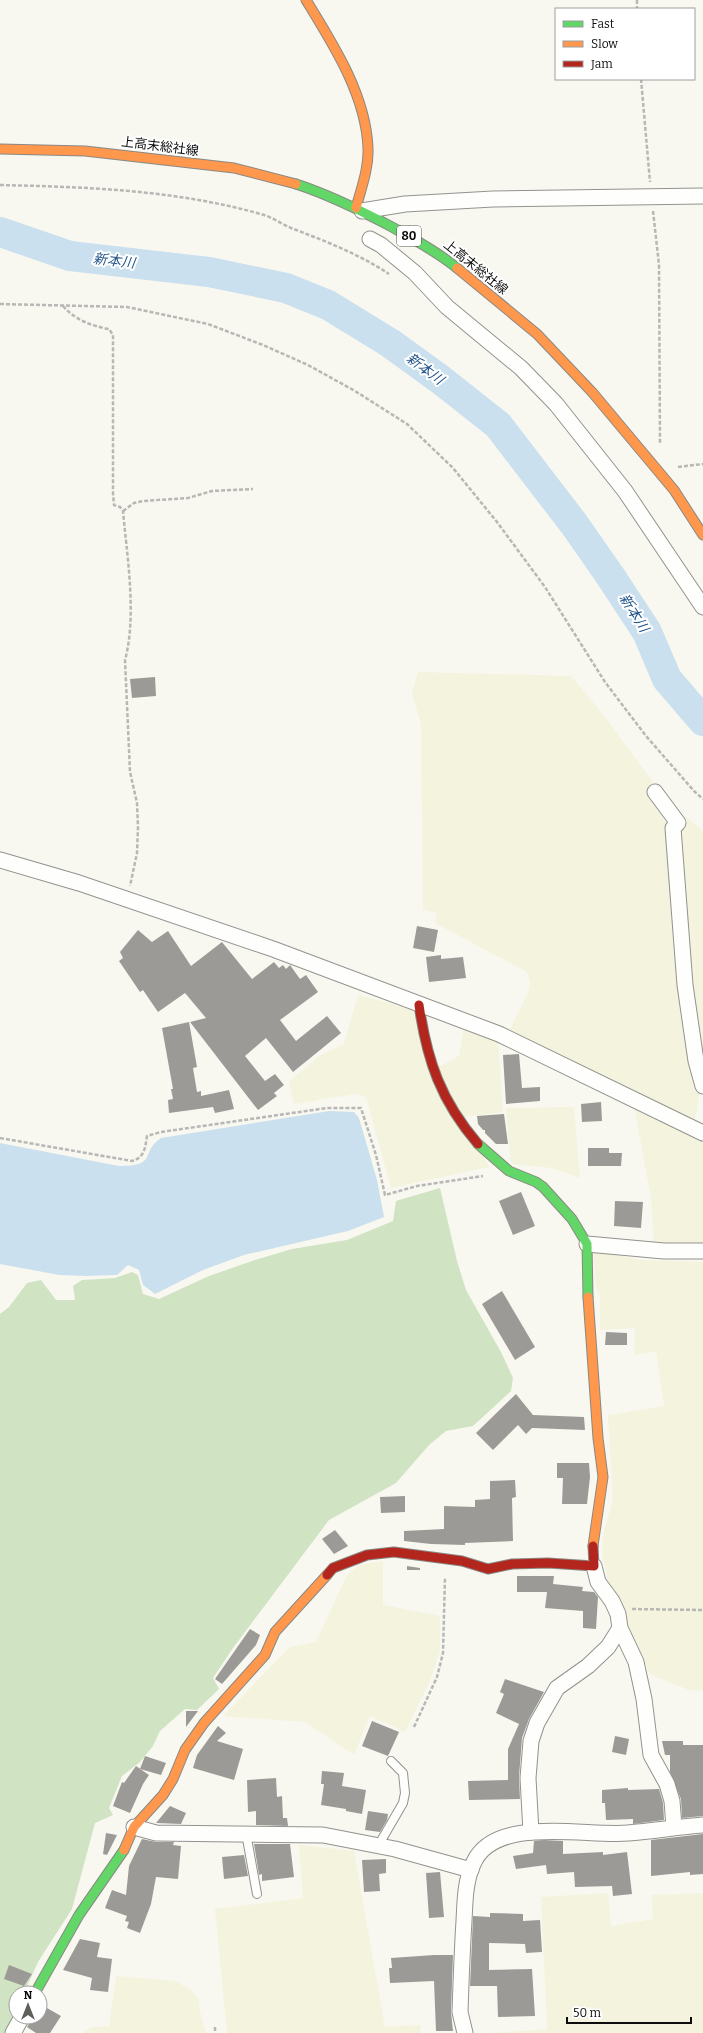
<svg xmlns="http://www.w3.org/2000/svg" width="703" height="2033" font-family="Bitter,'Noto Sans JP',serif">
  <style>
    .farmland { fill: #f3f3de }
    .forest { fill: #d0e3c2 }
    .water { fill: #cbe0ee }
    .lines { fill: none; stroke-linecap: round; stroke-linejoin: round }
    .river { stroke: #cbe0ee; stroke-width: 30 }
    .building { fill: #9c9a96 }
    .lane-casing { stroke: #92928f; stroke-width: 10 }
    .street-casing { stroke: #92928f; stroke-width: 17 }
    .fast-casing { stroke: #898985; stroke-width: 11 }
    .slow-casing { stroke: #898985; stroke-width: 11 }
    .jam-casing { stroke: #898985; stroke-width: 11 }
    .path { stroke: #b7b7b5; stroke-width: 2.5; stroke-dasharray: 4 2; stroke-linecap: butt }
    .lane { stroke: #fefefd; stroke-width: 8 }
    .street { stroke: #fefefd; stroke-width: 15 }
    .fast { stroke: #63d668; stroke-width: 9 }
    .slow { stroke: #ff974d; stroke-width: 9 }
    .jam { stroke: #b3261e; stroke-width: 9 }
    .labels { text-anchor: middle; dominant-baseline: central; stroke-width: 4; stroke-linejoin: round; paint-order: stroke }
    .shield { fill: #fff; stroke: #555; stroke-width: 1 }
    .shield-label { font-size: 12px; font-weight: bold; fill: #0c0c0c }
    .street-label { font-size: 13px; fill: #0c0c0c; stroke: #fff }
    .water-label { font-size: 14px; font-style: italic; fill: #26578c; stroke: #fff }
  </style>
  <rect width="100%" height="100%" fill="#f8f8f0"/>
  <g class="farmland">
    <path d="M418 672 571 676 602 713 656 786 647 795 667 824V849L688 1062 699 1095 697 1111 694 1121 508 1033 528 993 530 983 527 972 435 923 437 913 423 910 421 724 412 694Z"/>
    <path d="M685 816 703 831V1047L695 1007 678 839Z"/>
    <path d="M358 995 411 1009 489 1167 391 1188 366 1097 356 1094 294 1104 289 1082 319 1056 344 1044Z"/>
    <path d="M464 1028 498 1042 503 1112 464 1117 439 1067 459 1056Z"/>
    <path d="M634 1106 703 1139V1246L654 1245 651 1199Z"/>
    <path d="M574 1107 580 1178 552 1168 511 1164 506 1108Z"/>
    <path d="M593 1250 640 1260 703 1262V1691L689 1690 651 1675 622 1619V1604L608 1580 602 1554 603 1536 613 1499 608 1415 664 1406 656 1351 634 1355 635 1328 600 1330V1295L596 1288Z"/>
    <path d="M383 1561V1605L440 1616V1652L429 1683 405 1732 370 1716 354 1755 305 1722 223 1716 290 1647 316 1642 347 1575 360 1565Z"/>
    <path d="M299 1845 354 1851 385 2027 420 2025 421 2033H227L215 1909 303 1898Z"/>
    <path d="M608 1893 611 1926 653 1919 652 1895 703 1893V2033H493L547 2029 541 1897Z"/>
    <path d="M116 1976 176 1981 192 1991 199 2001 200 2012 206 2033H83L91 2027H109Z"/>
  </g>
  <path class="forest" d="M440 1188 457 1261 466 1290 502 1354 513 1378 511 1391 473 1426 446 1431 429 1445 396 1483 329 1520 233 1648 213 1678 219 1689 197 1710 185 1709 160 1731 153 1746 140 1762 122 1776 109 1808 113 1815 95 1823 72 1909 38 1962 24 1993H16V2011L6 2033H0V1314L9 1307 27 1283 41 1280 56 1300H75L73 1286 82 1280 115 1278 132 1272 138 1275 143 1294 159 1299 209 1276 255 1260 292 1249 347 1240 393 1221 396 1201Z"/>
  <path class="water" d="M329 1111 354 1112 359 1118 377 1180 384 1217 348 1231 244 1255 203 1270 155 1294 143 1285 139 1270 128 1265 117 1275 86 1276 59 1275 0 1264V1143L119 1166C159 1166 139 1153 161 1138Z"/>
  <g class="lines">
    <path class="river" d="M0 232 70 256 209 272 286 288 328 305 390 343 441 380 498 425 574 524 611 577 647 632 667 679 703 721"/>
  </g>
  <g class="building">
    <path d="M155 677 156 696 132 698 130 679Z"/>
    <path d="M417 926 438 930 434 952 413 948Z"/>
    <path d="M138 930 152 942 168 931 191 966 222 942 252 979 274 962 279 968 283 965 286 969 290 965 300 979 306 975 318 992 280 1020 296 1041 327 1016 341 1033 293 1072 266 1038 245 1056 265 1081 275 1074 284 1085 274 1093 277 1096 258 1110 190 1022 206 1018 185 993 158 1012 143 990 140 992 119 961 123 958 120 952Z"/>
    <path d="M441 955V959L463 957 466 978 429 982 426 957Z"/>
    <path d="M189 1022 197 1067 193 1068 197 1092 201 1091V1096L229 1090 234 1109 215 1113 213 1107 169 1113 168 1100 173 1099 171 1089H173L162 1028Z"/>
    <path d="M519 1054 522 1088 540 1087V1101L506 1104 503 1055Z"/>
    <path d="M601 1102 602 1121 582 1122 581 1104Z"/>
    <path d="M504 1114 508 1144H496L485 1133V1130H483L478 1124 477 1116Z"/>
    <path d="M588 1148H609V1153H622L621 1166H588Z"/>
    <path d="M521 1192 535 1226 513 1235 499 1201Z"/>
    <path d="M615 1201 643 1202 641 1228 614 1226Z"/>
    <path d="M502 1291 535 1347 515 1360 482 1304Z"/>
    <path d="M606 1332 627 1333V1345H605Z"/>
    <path d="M516 1394 533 1415 584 1417 585 1430 532 1428 526 1434 518 1425 493 1450 476 1433Z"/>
    <path d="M557 1463H589L590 1477 587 1504H562L563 1478H557Z"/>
    <path d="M515 1480 516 1497 512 1498 513 1541 465 1543V1545L431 1544 404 1541V1531L444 1529V1506L475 1507V1500L490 1499V1481Z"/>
    <path d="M405 1496V1512L381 1513 380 1497Z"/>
    <path d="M335 1530 348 1546 334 1554 322 1539Z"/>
    <path d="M407 1566 420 1568V1570H407Z"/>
    <path d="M517 1576H554L553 1584 583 1587 582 1591 594 1592 598 1597 596 1629 583 1628V1611L545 1608 547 1592H517Z"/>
    <path d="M250 1629 260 1635 256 1645 222 1684 215 1679Z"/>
    <path d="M505 1679 544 1692 529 1719 522 1738 519 1777 520 1799 469 1800 468 1781 508 1780V1749L519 1724 496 1713 504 1694 500 1692Z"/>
    <path d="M186 1711H198L186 1727Z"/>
    <path d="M372 1721 399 1732 388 1756 362 1746Z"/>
    <path d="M218 1726 226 1733 217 1741 243 1749 234 1780 193 1768 197 1755Z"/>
    <path d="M615 1736 629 1739 626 1755 612 1752Z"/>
    <path d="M662 1741H683V1745H703V1816L682 1818 681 1799 670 1772V1755H665Z"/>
    <path d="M145 1756 166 1763 161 1775 140 1769Z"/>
    <path d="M136 1766 149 1775 143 1784 130 1813 113 1806 122 1782 124 1783Z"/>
    <path d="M322 1771 344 1773 342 1786 366 1790 362 1814 346 1811V1809L321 1805 324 1784H321Z"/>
    <path d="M276 1778 277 1797 282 1796 283 1818H287L288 1826 256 1825V1811L248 1812 247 1780Z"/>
    <path d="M628 1788V1790L659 1789 663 1803 664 1820 633 1824V1819L606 1820 605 1803H602V1790Z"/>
    <path d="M170 1806 186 1813 181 1824 156 1823Z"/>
    <path d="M368 1811 388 1814 387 1820 380 1832 365 1830Z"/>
    <path d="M106 1833 117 1835 107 1855 103 1854Z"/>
    <path d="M703 1834V1874L690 1875V1872L651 1876V1840Z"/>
    <path d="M142 1839 156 1842H174L173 1845 181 1846 178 1879 156 1877 151 1904 140 1933 127 1928 129 1922 125 1921 127 1916 105 1908 112 1890 126 1895 129 1866Z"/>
    <path d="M544 1840 563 1841V1854L603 1852V1855L627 1852 632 1894 613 1896 612 1886 575 1887 574 1872 547 1874 546 1865 516 1869 513 1856 533 1853 534 1841Z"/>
    <path d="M254 1844H290L294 1877 262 1881V1874L259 1875Z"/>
    <path d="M244 1855 248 1876 224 1879 222 1857Z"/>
    <path d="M386 1859V1873L379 1874 380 1891 364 1892 362 1860Z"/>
    <path d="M440 1872 444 1917 429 1918 426 1873Z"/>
    <path d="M490 1913 523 1914V1921L540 1920 542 1952 526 1953 525 1944 489 1943V1970L532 1969 535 2016 498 2017 497 1986H470L473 1916 490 1917Z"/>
    <path d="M80 1939 100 1943 97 1957 112 1959 108 1992 90 1990 92 1978 63 1970Z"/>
    <path d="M434 1955H453L451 2012 453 2031H436L434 1981 390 1983 389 1968H392L391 1958Z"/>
    <path d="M9 1965 32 1974 24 1986 4 1979Z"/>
    <path d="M40 2004 61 2016 50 2033H36L27 2027 34 2017H40Z"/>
  </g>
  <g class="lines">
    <g class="lane-casing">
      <g id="lane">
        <path d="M246 1833 257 1894"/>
        <path d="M378 1846 403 1803 405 1793 403 1773 391 1761"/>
      </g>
    </g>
    <g class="street-casing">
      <g id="street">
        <path d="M362 211 405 204 493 199 703 196"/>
        <path d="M370 239 381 245 415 273 447 307 521 368 556 404 625 491 703 607"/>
        <path d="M655 792 678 823 673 828 685 985 696 1061 703 1086"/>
        <path d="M0 860 79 883 273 949 499 1034 703 1133"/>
        <path d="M587 1244 664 1251H703"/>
        <path d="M594 1566 598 1582 612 1601 618 1614 620 1628 636 1662 644 1699 651 1755 667 1784 672 1801 674 1827"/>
        <path d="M134 1827 156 1833 323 1835 395 1849 471 1870"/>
        <path d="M531 1832 528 1778 531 1741 537 1723 557 1688 588 1666 608 1647 620 1628"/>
        <path d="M13 2033 22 2017"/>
        <path d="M465 2033 460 2012C461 1982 462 1952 464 1921 465 1901 465 1880 474 1862 496 1815 587 1837 628 1833 653 1831 678 1827 703 1825"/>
      </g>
    </g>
    <g class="fast-casing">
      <g id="fast">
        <path d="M296 184C330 195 360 210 392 227 415 240 436 251 457 268"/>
        <path d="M478 1144 509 1171 536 1182 543 1187 572 1219 587 1244 588 1297"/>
        <path d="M35 1993 79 1915 124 1850"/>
      </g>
    </g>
    <g class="slow-casing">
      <g id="slow">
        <path d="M306 0C333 44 366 95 368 148 369 168 361 189 356 208"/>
        <path d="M0 149 85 151 234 168 296 184"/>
        <path d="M457 268 537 334 592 392 674 490 703 535"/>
        <path d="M588 1297 598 1438 603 1477 593 1546"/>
        <path d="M124 1850 134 1827 163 1795 173 1779 185 1750 204 1723 265 1655 275 1632 327 1575"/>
      </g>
    </g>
    <g class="jam-casing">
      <g id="jam">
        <path d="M419 1005C427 1061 441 1101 478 1144"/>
        <path d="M327 1575 333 1568 367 1555 394 1552 462 1561 488 1569 512 1564 548 1563 594 1566 593 1546"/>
      </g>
    </g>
    <g class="path">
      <path d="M637 0V9"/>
      <path d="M641 79 650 182"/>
      <path d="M0 185C88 187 178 190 264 215 273 218 282 224 291 228 325 241 359 254 389 274"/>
      <path d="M653 211 659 265 660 444"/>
      <path d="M0 304 127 307 208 324 263 345 308 365 355 391 407 424 453 468 497 522 545 587 605 682 646 736 694 791 703 799"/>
      <path d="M63 306C75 320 92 326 109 329L113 335V493L114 505 120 507 123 511C127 556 137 616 125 660L130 772 137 803 138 827 137 853 130 886"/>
      <path d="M678 467 703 464"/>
      <path d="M123 511 134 503 143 501 188 498 212 491 253 489"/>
      <path d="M0 1138 132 1161C145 1157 145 1148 147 1136L161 1132 327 1108H361L376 1155 385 1195 417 1186 483 1176"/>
      <path d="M632 1609 703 1610"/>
      <path d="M414 1727 437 1677 443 1653 445 1577"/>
      <path d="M215 2027V2033"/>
    </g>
    <use href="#lane" class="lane"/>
    <use href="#street" class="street"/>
    <use href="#fast" class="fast"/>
    <use href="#slow" class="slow"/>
    <use href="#jam" class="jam"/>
  </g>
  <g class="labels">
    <rect class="shield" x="397" y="226" width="24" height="20" rx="3"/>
    <g class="shield-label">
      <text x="409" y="236">80</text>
    </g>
    <g class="street-label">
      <text transform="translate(160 146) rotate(7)">上高末総社線</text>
      <text transform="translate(476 267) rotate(39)">上高末総社線</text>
    </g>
    <g class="water-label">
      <text transform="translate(114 261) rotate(7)">新本川</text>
      <text transform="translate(425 369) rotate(37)">新本川</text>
      <text transform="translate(634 613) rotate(58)">新本川</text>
    </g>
  </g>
  <rect x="555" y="8" width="140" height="72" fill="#ffffff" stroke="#9e9e9e"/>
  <rect x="563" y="21" width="20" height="6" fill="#63d668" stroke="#9e9e9e"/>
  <text x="591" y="28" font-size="12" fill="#0c0c0c">Fast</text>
  <rect x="563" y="41" width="20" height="6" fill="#ff974d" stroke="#9e9e9e"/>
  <text x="591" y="48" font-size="12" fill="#0c0c0c">Slow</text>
  <rect x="563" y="61" width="20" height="6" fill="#b3261e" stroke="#9e9e9e"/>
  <text x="591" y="68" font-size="12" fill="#0c0c0c">Jam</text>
  <g transform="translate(28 2005)"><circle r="19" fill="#ffffff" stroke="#9e9e9e"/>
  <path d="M0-3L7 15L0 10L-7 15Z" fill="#5f5f5c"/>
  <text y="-6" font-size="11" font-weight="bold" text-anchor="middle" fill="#0c0c0c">N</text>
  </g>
  <path d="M567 2017v6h124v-6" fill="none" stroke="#0c0c0c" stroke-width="2"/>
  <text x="573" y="2017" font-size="12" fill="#0c0c0c" stroke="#ffffff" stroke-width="3" paint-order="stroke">50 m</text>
</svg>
